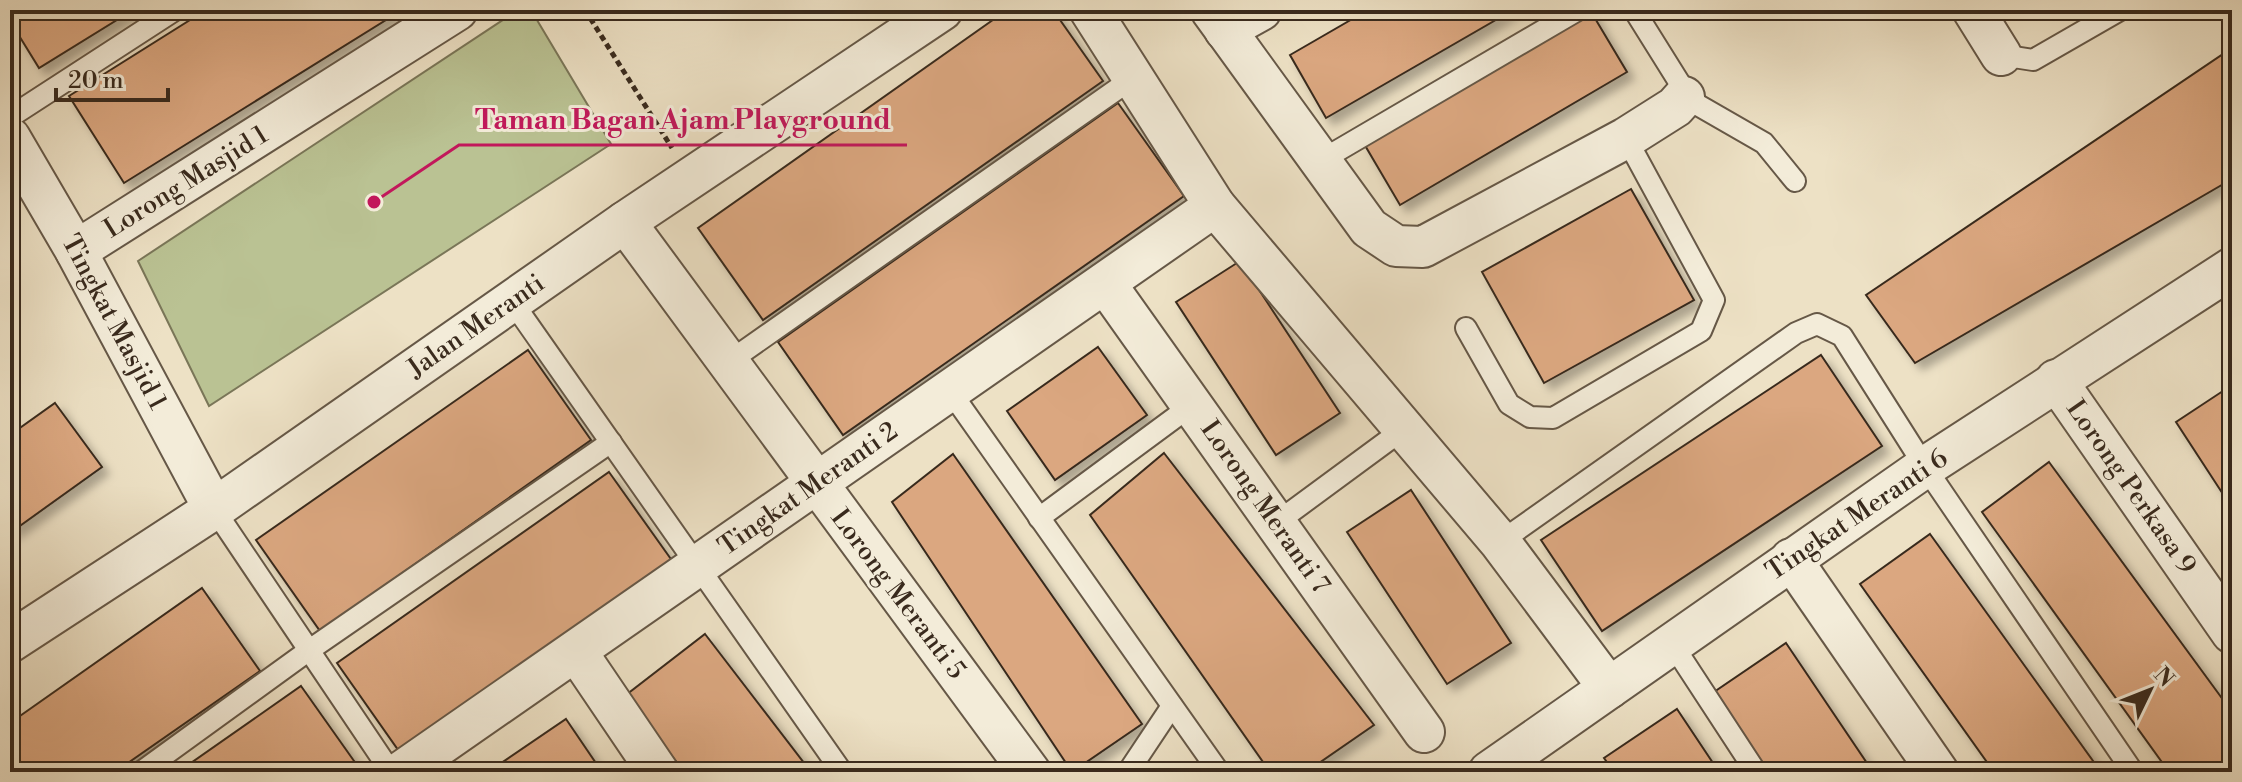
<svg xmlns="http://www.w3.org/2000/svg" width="2242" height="782" font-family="'Libre Bodoni',serif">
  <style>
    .green { fill: #bac293; stroke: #7a7658; stroke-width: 2 }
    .building { fill: #dba780; stroke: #392a1d; stroke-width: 2; filter: url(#shadow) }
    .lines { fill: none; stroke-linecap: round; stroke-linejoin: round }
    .lane-casing { stroke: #665847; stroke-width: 24 }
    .street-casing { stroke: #665847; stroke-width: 44 }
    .path { stroke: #392a1d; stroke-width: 5; stroke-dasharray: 6 4; stroke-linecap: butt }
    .lane { stroke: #f3ecd9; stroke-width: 20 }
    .street { stroke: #f3ecd9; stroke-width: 40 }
    .labels { text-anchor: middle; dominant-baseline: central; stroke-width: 6; stroke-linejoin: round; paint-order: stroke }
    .street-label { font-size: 26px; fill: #392a1d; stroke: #f3ecd9 }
    .leader { fill: none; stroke: #c2185b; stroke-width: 3 }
    .callout-dot { fill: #c2185b; stroke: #f3ecd9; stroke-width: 3 }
    .callout-label { font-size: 28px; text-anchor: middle; font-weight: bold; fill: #c2185b; stroke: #f3ecd9; stroke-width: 6; stroke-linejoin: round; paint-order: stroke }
  </style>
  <defs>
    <filter id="shadow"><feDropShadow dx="7" dy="7" stdDeviation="4" flood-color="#0004"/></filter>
  </defs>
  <rect width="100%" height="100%" fill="#ede1c5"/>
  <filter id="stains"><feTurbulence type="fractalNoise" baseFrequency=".0025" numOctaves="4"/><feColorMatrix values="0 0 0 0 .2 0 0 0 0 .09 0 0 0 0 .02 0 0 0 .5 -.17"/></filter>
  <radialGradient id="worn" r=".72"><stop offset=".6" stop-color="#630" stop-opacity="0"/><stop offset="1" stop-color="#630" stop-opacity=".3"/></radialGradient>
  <path class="green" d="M518 10H531L611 144 209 406 138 261Z"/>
  <g class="building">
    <path d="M10 10H133L39 68 10 21Z"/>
    <path d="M206 10H402L124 183 69 96Z"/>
    <path d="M1007 10H1053L1103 81 763 320 698 228Z"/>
    <path d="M1368 10H1513L1326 118 1290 55Z"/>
    <path d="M1590 10 1627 72 1400 205 1363 142Z"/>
    <path d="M2232 48V179L1915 363 1866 295Z"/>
    <path d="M1118 103 1184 196 843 435 778 342Z"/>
    <path d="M1631 189 1694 300 1544 383 1482 272Z"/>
    <path d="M1240 261 1340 413 1276 455 1176 302Z"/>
    <path d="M1098 347 1147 415 1055 480 1007 411Z"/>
    <path d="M528 350 591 440 320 631 256 540Z"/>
    <path d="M1821 355 1882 446 1602 631 1541 540Z"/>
    <path d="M2232 385V508L2176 422Z"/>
    <path d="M55 403 102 467 10 533V435Z"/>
    <path d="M1164 453 1374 725 1306 772H1270L1090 515Z"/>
    <path d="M953 454 1142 724 1072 772 892 502Z"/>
    <path d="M2049 462 2232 712V772H2169L1982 512Z"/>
    <path d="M609 472 673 562 401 754 337 663Z"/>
    <path d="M1411 490 1511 643 1447 684 1347 532Z"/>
    <path d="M1930 534 2101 772H1994L1860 584Z"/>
    <path d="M202 588 260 671 115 772H10V723Z"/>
    <path d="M705 634 811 772H684L626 695Z"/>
    <path d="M1786 643 1873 772H1768L1714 692Z"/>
    <path d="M301 686 359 768 354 772H178Z"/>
    <path d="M1677 709 1719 772H1614L1604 758Z"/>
    <path d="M566 719 602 772H488Z"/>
  </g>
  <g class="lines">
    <g class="lane-casing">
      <g id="lane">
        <path d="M1634 10 1679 82 1684 97 1764 143 1795 181"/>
        <path d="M2001 55 2033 60 2120 10"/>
        <path d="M10 117 175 10"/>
        <path d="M1320 161 1578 10"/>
        <path d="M511 300 842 772"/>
        <path d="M1466 328 1509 404 1530 417 1553 418 1701 331 1714 300 1626 138"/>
        <path d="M727 363 1133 78"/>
        <path d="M950 391 1219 772"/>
        <path d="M214 509 391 772"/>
        <path d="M1039 518 1192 405"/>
        <path d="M1276 523 1405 428"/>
        <path d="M1500 542 1796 333 1817 324 1842 336 1925 467 2133 772"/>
        <path d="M1671 642 1756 772"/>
        <path d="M141 772 308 651 611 442"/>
        <path d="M1128 772 1172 706"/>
      </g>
    </g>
    <g class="street-casing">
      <g id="street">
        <path d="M1090 10 1215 206 1500 542 1609 688"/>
        <path d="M1211 10 1369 228 1396 246 1423 247 1626 138 1675 107 1684 97"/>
        <path d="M1973 10 2001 55"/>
        <path d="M1225 30 1261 10"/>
        <path d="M10 138 76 251 214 509"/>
        <path d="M625 222 1030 772"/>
        <path d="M76 251 457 10"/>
        <path d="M1105 283 1424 732"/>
        <path d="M2056 380 2232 633"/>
        <path d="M1791 559 1938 772"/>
        <path d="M10 642 214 509 625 222 942 10"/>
        <path d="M576 651 658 772"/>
        <path d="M401 772 1215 206"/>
        <path d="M1489 772 1925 467 2232 268"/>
      </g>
    </g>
    <path class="path" d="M585 10 672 148"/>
    <use href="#lane" class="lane"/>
    <use href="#street" class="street"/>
  </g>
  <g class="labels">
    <g class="street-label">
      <text transform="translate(186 182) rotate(-32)">Lorong Masjid 1</text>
      <text transform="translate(114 322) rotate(62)">Tingkat Masjid 1</text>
      <text transform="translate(476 326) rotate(-35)">Jalan Meranti</text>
      <text transform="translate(2131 487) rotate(55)">Lorong Perkasa 9</text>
      <text transform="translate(808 489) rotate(-35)">Tingkat Meranti 2</text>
      <text transform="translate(1265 507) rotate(55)">Lorong Meranti 7</text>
      <text transform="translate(1857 515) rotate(-34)">Tingkat Meranti 6</text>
      <text transform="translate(898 594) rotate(53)">Lorong Meranti 5</text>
    </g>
  </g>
  <path class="leader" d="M374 202L459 145H907"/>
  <circle class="callout-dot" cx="374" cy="202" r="8"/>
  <g class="callout-label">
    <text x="683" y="129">Taman Bagan Ajam Playground</text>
  </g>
  <rect width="2242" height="782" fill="none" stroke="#ede1c5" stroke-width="40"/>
  <rect x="12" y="12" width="2218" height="758" fill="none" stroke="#392a1d" stroke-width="4"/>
  <rect x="20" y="20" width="2202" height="742" fill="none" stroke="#392a1d" stroke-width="2"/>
  <g transform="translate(2150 690) rotate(47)" stroke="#f3ecd9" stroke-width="6" paint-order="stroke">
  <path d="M0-6L14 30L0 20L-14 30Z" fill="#392a1d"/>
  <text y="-12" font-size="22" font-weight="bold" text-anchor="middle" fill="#392a1d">N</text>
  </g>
  <path d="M56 88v12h112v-12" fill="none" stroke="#392a1d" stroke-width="4"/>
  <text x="68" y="88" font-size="24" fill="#392a1d" stroke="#f3ecd9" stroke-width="6" paint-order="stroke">20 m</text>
  <rect width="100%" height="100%" filter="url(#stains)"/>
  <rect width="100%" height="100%" fill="url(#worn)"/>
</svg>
